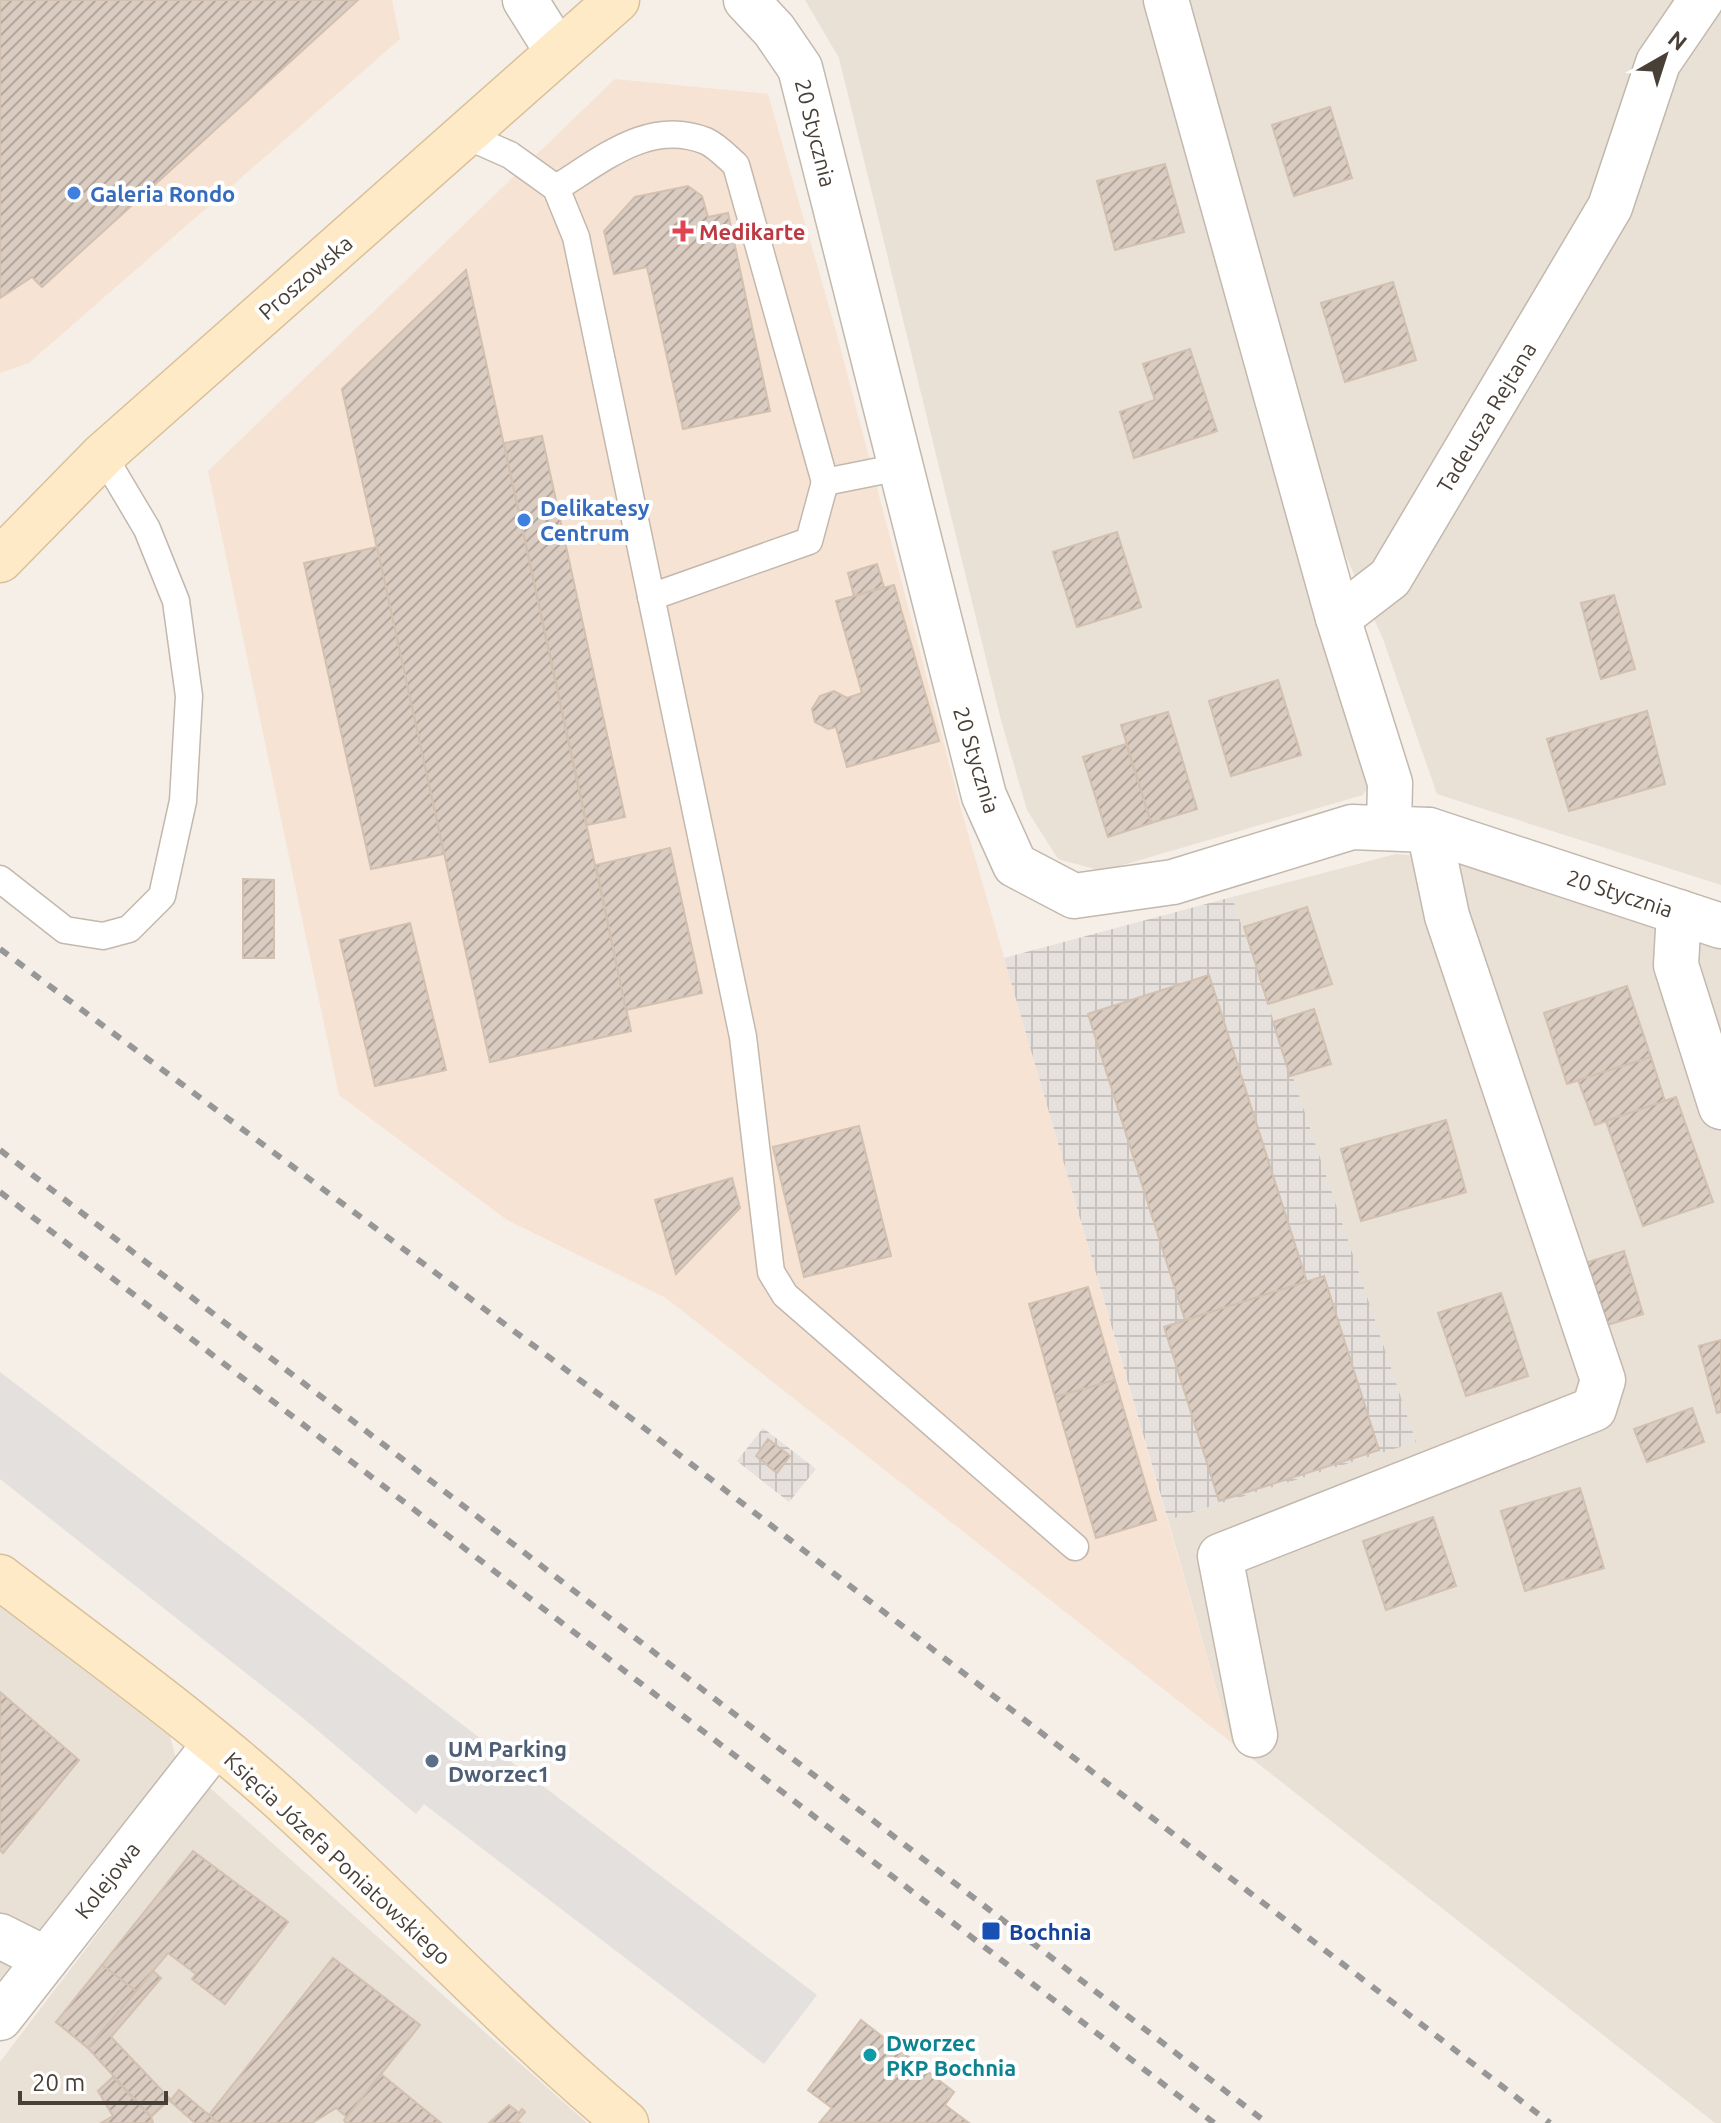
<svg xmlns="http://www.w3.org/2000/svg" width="1721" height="2123" font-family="Ubuntu,sans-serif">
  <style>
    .residential { fill: #e9e0d6 }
    .commercial { fill: #f7e3d3 }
    .industrial { fill: url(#industrial-grid) }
    .parking { fill: #e3e0dd }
    .building { fill: url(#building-hatch); stroke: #d2c0b0; stroke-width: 2 }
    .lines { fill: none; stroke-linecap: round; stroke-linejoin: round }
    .service-casing { stroke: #c3b8ad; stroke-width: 29 }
    .minor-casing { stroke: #c3b8ad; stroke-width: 47 }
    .secondary-casing { stroke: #d9c098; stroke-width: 47 }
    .service { stroke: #fff; stroke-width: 26 }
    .minor { stroke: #fff; stroke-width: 44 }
    .secondary { stroke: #ffeac8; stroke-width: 44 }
    .rail { stroke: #979797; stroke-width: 6; stroke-dasharray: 10 10; stroke-linecap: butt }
    .shop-dot { fill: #3f7fe0; stroke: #fff; stroke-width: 3 }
    .health-dot { fill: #e0444e; stroke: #fff; stroke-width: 3 }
    .service-dot { fill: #5c6f8a; stroke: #fff; stroke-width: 3 }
    .transit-dot { fill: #1a4fb4; stroke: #fff; stroke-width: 3 }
    .culture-dot { fill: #0f9aa8; stroke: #fff; stroke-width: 3 }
    .labels { text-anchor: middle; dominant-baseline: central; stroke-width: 8; stroke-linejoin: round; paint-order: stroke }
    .street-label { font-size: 22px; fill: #483f36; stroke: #fff }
    .shop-label { font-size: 22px; font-weight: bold; fill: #366cbe; stroke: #fff; text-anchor: start }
    .health-label { font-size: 22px; font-weight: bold; fill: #be3a42; stroke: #fff; text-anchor: start }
    .service-label { font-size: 22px; font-weight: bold; fill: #4e5e75; stroke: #fff; text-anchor: start }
    .transit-label { font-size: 22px; font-weight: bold; fill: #164399; stroke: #fff; text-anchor: start }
    .culture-label { font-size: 22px; font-weight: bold; fill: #0d838f; stroke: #fff; text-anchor: start }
  </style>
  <defs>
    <pattern id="industrial-grid" width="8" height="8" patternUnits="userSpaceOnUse" patternTransform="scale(2)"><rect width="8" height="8" fill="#e7e1dd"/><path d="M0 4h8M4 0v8" fill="none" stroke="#c8c2be"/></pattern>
    <pattern id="building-hatch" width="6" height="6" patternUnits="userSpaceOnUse" patternTransform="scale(2)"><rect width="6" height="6" fill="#daccc0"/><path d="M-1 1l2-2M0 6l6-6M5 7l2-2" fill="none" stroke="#b3a79d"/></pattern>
  </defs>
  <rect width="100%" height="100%" fill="#f5efe8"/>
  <g class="residential">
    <path d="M805 0H1150L1377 772 1363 795 1102 871 1058 859 1027 810 1001 720 839 58Z"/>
    <path d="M1186 0H1721V885L1437 794 1383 639 1327 514Z"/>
    <path d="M1396 854 1471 861 1721 947V2123H1715L1232 1743 1168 1520 1415 1442 1232 897Z"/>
    <path d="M0 1598 169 1732 176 1759 0 1983Z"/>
    <path d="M209 1787 587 2123H0V2062Z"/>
  </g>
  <g class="commercial">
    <path d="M0 0H392L400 39 29 363 0 373Z"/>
    <path d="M615 79 768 94 836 331 961 809 1232 1743 666 1298 507 1220 339 1095 208 471Z"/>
  </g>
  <g class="industrial">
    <path d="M1232 897 1416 1442 1168 1520 1004 958Z"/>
    <path d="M763 1428 816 1469 789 1502 737 1461Z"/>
  </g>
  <path class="parking" d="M0 1372 817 1995 764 2064 424 1804 416 1814 303 1718 0 1479Z"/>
  <g class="building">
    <path d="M0 0H358L42 287 32 277 0 298Z"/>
    <path d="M1330 107 1352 178 1294 196 1272 125Z"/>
    <path d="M1165 164 1184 232 1115 250 1097 181Z"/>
    <path d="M688 186 702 196 708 217 728 213 770 411 683 429 647 267 614 274 604 231 635 197Z"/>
    <path d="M466 270 631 1031 490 1062 342 389Z"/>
    <path d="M1393 282 1416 360 1345 382 1321 303Z"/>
    <path d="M1190 349 1217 431 1134 458 1120 412 1155 400 1143 364Z"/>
    <path d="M542 436 625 817 587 825 504 443Z"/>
    <path d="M1117 532 1141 607 1077 627 1053 552Z"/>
    <path d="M377 547 444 854 371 869 304 563Z"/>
    <path d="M877 564 884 587 854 596 848 573Z"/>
    <path d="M894 585 939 741 847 767 836 727 828 729 815 722 812 709 820 696 834 691 847 698 862 693 836 601Z"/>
    <path d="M1614 595 1635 669 1601 679 1581 603Z"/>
    <path d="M1278 680 1301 755 1231 776 1209 701Z"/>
    <path d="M1647 711 1665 784 1569 811 1547 739Z"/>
    <path d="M1168 712 1197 809 1151 823 1121 725Z"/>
    <path d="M1126 744 1151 823 1108 837 1083 757Z"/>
    <path d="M670 848 702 993 626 1010 596 865Z"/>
    <path d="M243 879 274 880V958H243Z"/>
    <path d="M1307 907 1332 984 1268 1004 1244 927Z"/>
    <path d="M410 923 446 1070 375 1086 340 940Z"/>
    <path d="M1209 975 1307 1282 1185 1320 1088 1014Z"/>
    <path d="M1627 986 1651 1057 1567 1084 1544 1013Z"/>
    <path d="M1314 1009 1331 1064 1290 1076 1273 1022Z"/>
    <path d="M1651 1057 1665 1101 1595 1125 1578 1080Z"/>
    <path d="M1676 1097 1713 1202 1643 1226 1606 1121Z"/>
    <path d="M1446 1120 1466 1192 1361 1221 1341 1149Z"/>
    <path d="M859 1126 891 1256 804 1277 773 1147Z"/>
    <path d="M732 1178 740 1208 676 1274 655 1200Z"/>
    <path d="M1624 1251 1643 1314 1601 1327 1582 1264Z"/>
    <path d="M1324 1276 1379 1450 1219 1501 1164 1327Z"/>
    <path d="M1088 1287 1115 1380 1055 1397 1029 1304Z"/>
    <path d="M1501 1293 1528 1376 1466 1396 1438 1313Z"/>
    <path d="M1721 1340V1412L1717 1413 1699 1346Z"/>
    <path d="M1115 1380 1156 1520 1096 1538 1055 1397Z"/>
    <path d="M1692 1408 1704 1442 1647 1462 1634 1429Z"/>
    <path d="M768 1439 790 1456 777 1473 756 1456Z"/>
    <path d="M1580 1488 1604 1568 1525 1591 1501 1511Z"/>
    <path d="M1433 1517 1456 1586 1386 1610 1363 1541Z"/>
    <path d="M0 1692 79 1760 3 1853 0 1850Z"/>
    <path d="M193 1851 288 1922 225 2004 192 1979 196 1974 168 1953 136 1991 102 1965Z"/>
    <path d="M333 1958 420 2025 347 2117 336 2108 312 2123H218L209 2115Z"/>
    <path d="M102 1965 136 1991 88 2048 56 2022Z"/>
    <path d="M153 1971 161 1978 111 2037 170 2099 151 2117 88 2048Z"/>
    <path d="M861 2020 954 2092 945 2105 969 2123 820 2122 832 2108 808 2090Z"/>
    <path d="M381 2074 441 2123H346L344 2120Z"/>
    <path d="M113 2077 151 2117 153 2123H101L113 2116 98 2091Z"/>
    <path d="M179 2090 209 2115 218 2123H195L170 2101Z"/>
    <path d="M509 2105 519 2113 522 2109 525 2112 517 2121 520 2123H489Z"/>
  </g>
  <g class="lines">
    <g class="service-casing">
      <g id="service">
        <path d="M465 135 510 155 556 188 576 237 743 1037 771 1272 785 1295 1075 1547"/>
        <path d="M556 188C602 160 649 118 706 141 717 146 727 157 736 165L825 482"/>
        <path d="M651 597 809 541 825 482 900 467"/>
        <path d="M0 879 65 930 103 936 129 929 162 896 183 801 189 696 176 601 147 529 103 455"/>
      </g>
    </g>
    <g class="minor-casing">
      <g id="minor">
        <path d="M525 0 557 51"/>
        <path d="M746 0 774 30 800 68 984 796 1015 865 1074 896 1173 882 1352 827 1429 830 1721 926"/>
        <path d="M1166 0 1338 618 1390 783 1389 828"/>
        <path d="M1338 618 1390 578 1610 207 1658 63 1701 0"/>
        <path d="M1679 912 1676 965 1721 1107"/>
        <path d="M1255 1735 1220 1556 1594 1409 1603 1380 1447 916 1429 830"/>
        <path d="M0 1936 46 1959"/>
        <path d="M0 2018 215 1744"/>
      </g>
    </g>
    <g class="secondary-casing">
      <g id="secondary">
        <path d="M0 560 103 455 617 0"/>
        <path d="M0 1577C99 1653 202 1726 294 1811 406 1914 509 2025 626 2123"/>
      </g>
    </g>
    <use href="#service" class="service"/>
    <use href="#minor" class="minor"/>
    <use href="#secondary" class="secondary"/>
    <g class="rail">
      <path d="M0 949 639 1424 1550 2123"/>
      <path d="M0 1150 1267 2123"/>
      <path d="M0 1192 1214 2123"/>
    </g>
  </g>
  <g class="shop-dot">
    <circle cx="74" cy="193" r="8"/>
    <circle cx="524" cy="520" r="8"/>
  </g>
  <path class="health-dot" d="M679 219h8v8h8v8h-8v8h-8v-8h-8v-8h8z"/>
  <circle class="service-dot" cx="432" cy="1761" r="8"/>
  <rect class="transit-dot" x="981" y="1921" width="20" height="20" rx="4"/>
  <circle class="culture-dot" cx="870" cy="2055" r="8"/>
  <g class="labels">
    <g class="street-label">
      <text transform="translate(816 133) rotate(76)">20 Stycznia</text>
      <text transform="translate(305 277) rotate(-41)">Proszowska</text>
      <text transform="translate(1486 417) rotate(-59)">Tadeusza Rejtana</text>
      <text transform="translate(977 760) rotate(73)">20 Stycznia</text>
      <text transform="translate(1620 893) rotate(18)">20 Stycznia</text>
      <text transform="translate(338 1858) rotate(43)">Księcia Józefa Poniatowskiego</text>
      <text transform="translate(107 1880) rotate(-52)">Kolejowa</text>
    </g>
    <g class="shop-label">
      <text x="90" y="193">Galeria Rondo</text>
      <text x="540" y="507">Delikatesy<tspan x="540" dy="25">Centrum</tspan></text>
    </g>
    <g class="health-label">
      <text x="699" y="231">Medikarte</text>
    </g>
    <g class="service-label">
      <text x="448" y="1748">UM Parking<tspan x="448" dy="25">Dworzec1</tspan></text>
    </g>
    <g class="transit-label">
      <text x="1009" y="1931">Bochnia</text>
    </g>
    <g class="culture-label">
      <text x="886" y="2042">Dworzec<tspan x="886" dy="25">PKP Bochnia</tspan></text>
    </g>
  </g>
  <g transform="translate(1665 56) rotate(39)" stroke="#ffffff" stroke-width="6" paint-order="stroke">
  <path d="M0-6L14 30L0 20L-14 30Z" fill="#483f36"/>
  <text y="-12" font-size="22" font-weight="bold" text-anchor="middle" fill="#483f36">N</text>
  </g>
  <path d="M20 2091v12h146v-12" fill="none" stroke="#483f36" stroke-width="4"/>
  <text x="32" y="2091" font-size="24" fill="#483f36" stroke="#ffffff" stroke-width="6" paint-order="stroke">20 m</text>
</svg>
